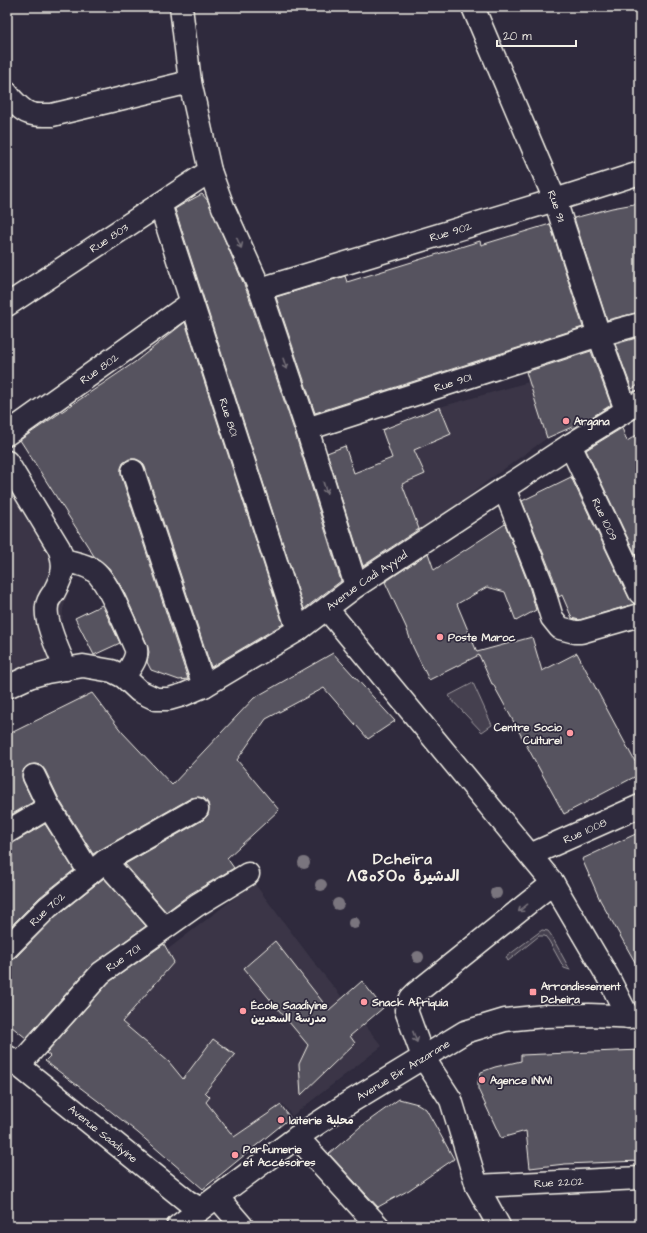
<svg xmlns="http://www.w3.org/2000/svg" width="647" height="1233" font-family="'Architects Daughter','Playpen Sans Arabic','Noto Sans Tifinagh',sans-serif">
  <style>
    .built { fill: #3b3647 }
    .green { fill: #454050; stroke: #9c989c }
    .building { fill: #56525f; stroke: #f4f1e8 }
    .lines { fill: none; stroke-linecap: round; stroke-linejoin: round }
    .minor-casing { stroke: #f4f1e8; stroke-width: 25 }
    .minor { stroke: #2f2a3d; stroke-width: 22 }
    .tree { fill: #7a757e }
    .oneway { stroke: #747079 }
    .poi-dot { fill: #ff9aa2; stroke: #2f2a3d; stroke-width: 1.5 }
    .labels { text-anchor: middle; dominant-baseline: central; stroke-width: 3.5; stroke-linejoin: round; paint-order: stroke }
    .street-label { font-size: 11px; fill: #f4f1e8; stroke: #2f2a3d }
    .poi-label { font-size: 11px; font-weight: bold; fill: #f4f1e8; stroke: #2f2a3d; text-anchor: start }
    .district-label { font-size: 15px; font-weight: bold; letter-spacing: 1px; fill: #f4f1e8; stroke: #2f2a3d }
  </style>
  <rect width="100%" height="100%" fill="#2f2a3d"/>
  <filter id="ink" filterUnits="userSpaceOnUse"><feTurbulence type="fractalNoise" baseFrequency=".025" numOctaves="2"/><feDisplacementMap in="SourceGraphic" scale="8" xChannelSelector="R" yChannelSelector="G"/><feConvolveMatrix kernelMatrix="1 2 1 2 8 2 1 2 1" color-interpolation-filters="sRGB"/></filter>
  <g filter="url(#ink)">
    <g class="built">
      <path d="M529 382 547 438 490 479 421 534 402 484 425 474 414 450 451 434 440 407Z"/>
      <path d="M7 462 74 574 63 609 62 625 67 644 82 666 7 699Z"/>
      <path d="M254 883 319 969 382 1046 292 1116 283 1104 234 1137 189 1121 210 1098 188 1077 175 1070 106 1041 174 962 167 950Z"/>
    </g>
    <g class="green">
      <path d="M473 683 492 725 482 732 448 696Z"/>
      <path d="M542 930 548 931 551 935 570 970 564 968 549 941 545 936H539L508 961 506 957Z"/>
    </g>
    <g class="building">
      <path d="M202 194 208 201 248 294 295 433 341 581 304 609 175 209 185 203Z"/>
      <path d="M640 203V312L607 320 574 218 612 208Z"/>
      <path d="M550 224 583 327 315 413 276 297 345 276 347 282 480 241 481 245Z"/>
      <path d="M185 322 283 624 211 667 145 467 142 462 136 459H129L123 463 121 468V475L188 679 179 680 151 670 147 662 149 652 147 644 122 588 109 568 94 556 20 440 135 362Z"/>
      <path d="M640 337V384L632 389 615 344Z"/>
      <path d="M591 351 611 405 573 429 572 427 547 438 526 372Z"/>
      <path d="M440 407 451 434 414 450 425 474 402 484 419 529 363 566 327 453 345 446 354 473 392 458 382 430Z"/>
      <path d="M622 428 627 441 640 433V564L586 450Z"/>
      <path d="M571 477 629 598 634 604 579 620 572 618 562 595 559 597 553 577 522 501Z"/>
      <path d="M505 524 529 586 536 610 516 621 505 592 487 587 457 604 477 652 532 637 542 671 577 653 640 771V774L564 814 493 684H492L479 655 429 680 413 647 406 627 385 582 428 553 434 570Z"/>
      <path d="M102 605 120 643 94 655 75 618Z"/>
      <path d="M333 653 395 721 368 739 324 688 266 719 237 760 279 810 227 858 234 868 190 894 166 912 125 864 203 820 208 815 209 809 208 803 204 798 198 797 191 798 93 854 60 801 45 770 41 765 35 764 29 765 24 769 22 775 23 781 33 802 7 817V735L92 693 122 732 172 785 254 698Z"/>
      <path d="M45 824 74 870 40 897 7 930V844L13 843Z"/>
      <path d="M640 832V971L600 900 582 859Z"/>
      <path d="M104 878 146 926 92 965 26 1038 7 1023V960H11L16 957 56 916Z"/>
      <path d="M275 941 329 1010 362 981 383 1008 350 1036 355 1043 301 1095 299 1064 308 1045 244 968Z"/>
      <path d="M164 944 174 962 122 1022 169 1062 183 1079 213 1039 235 1055 205 1092 210 1097 206 1102 234 1137 281 1105 290 1118 203 1189 138 1133 98 1101 45 1061 50 1056 46 1053 109 982Z"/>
      <path d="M640 1050V1161L565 1164 530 1168 526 1131 501 1138 478 1089V1081L481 1072 495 1067 521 1061V1055Z"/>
      <path d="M399 1099 418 1104 426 1109 454 1159 409 1190 378 1207 329 1154 360 1127Z"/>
    </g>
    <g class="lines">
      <g class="minor-casing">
        <g id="minor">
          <path d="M181 7 190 82 210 171 223 207 260 289 307 429 356 586"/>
          <path id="s1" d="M473 7 555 200 599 335 626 410"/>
          <path d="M7 93C11 99 22 111 29 113 36 116 44 115 52 115L190 82"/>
          <path id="s2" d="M160 204 298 630"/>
          <path id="s3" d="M260 289 555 200 640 173"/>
          <path id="s4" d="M7 305 210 171"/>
          <path id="s5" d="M307 429 599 335 640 324"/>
          <path id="s6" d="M7 434 191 303"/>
          <path id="s7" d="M570 445 640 593"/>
          <path d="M7 462 59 548C66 567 63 575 54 592 51 596 47 602 47 606 44 622 60 654 66 669"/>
          <path d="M133 471 204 686"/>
          <path d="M504 488 541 582 552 618 560 628 575 632H581L640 615"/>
          <path d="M64 560C73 563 85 564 93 570 108 579 128 632 136 649 138 660 129 668 124 677"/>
          <path d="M327 609 553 883 608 977 628 1017"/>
          <path id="s8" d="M7 687 29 677 47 672 83 666 112 671 124 677 139 691 156 699H169L183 695 204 686 298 630 356 586 570 445 640 402"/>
          <path d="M34 776 49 807 90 873"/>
          <path d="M7 832 49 807"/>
          <path id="s9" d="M530 855 640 806"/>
          <path d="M105 861 164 928"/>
          <path id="s10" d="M7 948 48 907 105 861 197 809"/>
          <path id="s11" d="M8 1057 187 1201 200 1209"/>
          <path id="s12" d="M19 1065 101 973 197 905 248 874"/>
          <path d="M297 1137 378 1226"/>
          <path id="s13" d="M477 1186 640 1178"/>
          <path d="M217 1197 242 1226"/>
          <path id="s14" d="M178 1226 297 1137 350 1102 465 1032 505 1020 545 1016 589 1015 640 1017"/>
          <path d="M499 1226 477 1186 451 1100 423 1057 406 1010 411 998 416 993 553 883"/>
        </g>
      </g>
      <use href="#minor" class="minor"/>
    </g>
    <g class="tree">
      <circle cx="304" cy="863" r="6"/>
      <circle cx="321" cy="885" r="6"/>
      <circle cx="496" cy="893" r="6"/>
      <circle cx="338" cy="904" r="6"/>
      <circle cx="354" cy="923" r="6"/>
      <circle cx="418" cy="957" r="6"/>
    </g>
    <defs><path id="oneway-shaft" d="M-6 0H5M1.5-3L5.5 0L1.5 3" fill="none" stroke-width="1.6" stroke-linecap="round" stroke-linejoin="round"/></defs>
    <g class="oneway">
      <use href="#oneway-shaft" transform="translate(239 243) rotate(66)"/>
      <use href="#oneway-shaft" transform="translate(285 364) rotate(71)"/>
      <use href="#oneway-shaft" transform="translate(325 488) rotate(73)"/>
      <use href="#oneway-shaft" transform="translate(523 908) rotate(141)"/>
      <use href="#oneway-shaft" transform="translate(415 1037) rotate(69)"/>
    </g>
  </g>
  <g class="poi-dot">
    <circle cx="566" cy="421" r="4"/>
    <circle cx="440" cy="637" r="4"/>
    <circle cx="570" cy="733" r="4"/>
    <rect x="529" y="988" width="8" height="8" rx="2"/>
    <circle cx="364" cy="1002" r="4"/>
    <circle cx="243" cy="1011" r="4"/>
    <circle cx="482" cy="1080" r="4"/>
    <circle cx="281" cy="1120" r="4"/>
    <circle cx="235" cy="1155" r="4"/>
  </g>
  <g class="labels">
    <g class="street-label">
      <text stroke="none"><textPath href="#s1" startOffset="216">Rue 911</textPath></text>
      <text stroke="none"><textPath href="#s3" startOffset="199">Rue 902</textPath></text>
      <text stroke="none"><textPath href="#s4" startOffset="122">Rue 803</textPath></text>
      <text stroke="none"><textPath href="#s6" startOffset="113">Rue 802</textPath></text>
      <text stroke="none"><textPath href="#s5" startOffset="153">Rue 901</textPath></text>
      <text stroke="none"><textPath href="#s2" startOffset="224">Rue 801</textPath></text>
      <text stroke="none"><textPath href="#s7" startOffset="82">Rue 1009</textPath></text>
      <text stroke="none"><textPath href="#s8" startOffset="406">Avenue Cadi Ayyad</textPath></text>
      <text stroke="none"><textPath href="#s9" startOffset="60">Rue 1008</textPath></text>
      <text stroke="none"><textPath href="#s10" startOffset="56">Rue 702</textPath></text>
      <text stroke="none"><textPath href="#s12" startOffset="150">Rue 701</textPath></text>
      <text stroke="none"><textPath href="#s14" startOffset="274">Avenue Bir Anzarane</textPath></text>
      <text stroke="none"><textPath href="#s11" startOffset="122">Avenue Saadiyine</textPath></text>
      <text stroke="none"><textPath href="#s13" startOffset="82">Rue 2202</textPath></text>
    </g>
    <g class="poi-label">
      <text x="574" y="421">Argana</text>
      <text x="448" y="637">Poste Maroc</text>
      <text x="562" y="727" text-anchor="end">Centre Socio<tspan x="562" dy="13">Culturel</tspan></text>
      <text x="541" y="986">Arrondissement<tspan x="541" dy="13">Dcheira</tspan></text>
      <text x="372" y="1002">Snack Afriquia</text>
      <text x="251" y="1005">École Saadiyine<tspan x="251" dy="13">مدرسة السعديين</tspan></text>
      <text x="490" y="1080">Agence INWI</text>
      <text x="289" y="1120">laiterie محلبة</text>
      <text x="243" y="1149">Parfumerie<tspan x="243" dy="13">et Accésoires</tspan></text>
    </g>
    <g class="district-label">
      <text x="403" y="859">Dcheïra<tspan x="403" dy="17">ⴷⵛⴰⵢⵔⴰ الدشيرة</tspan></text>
    </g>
  </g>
  <rect width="647" height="1233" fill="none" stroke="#2f2a3d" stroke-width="24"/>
  <rect x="12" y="12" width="623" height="1209" fill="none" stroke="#f4f1e8" stroke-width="1.5" filter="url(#ink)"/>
  <path d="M497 40v6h79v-6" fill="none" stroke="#f4f1e8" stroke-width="2"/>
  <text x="503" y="40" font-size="12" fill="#f4f1e8" stroke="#2f2a3d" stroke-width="3" paint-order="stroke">20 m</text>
</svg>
